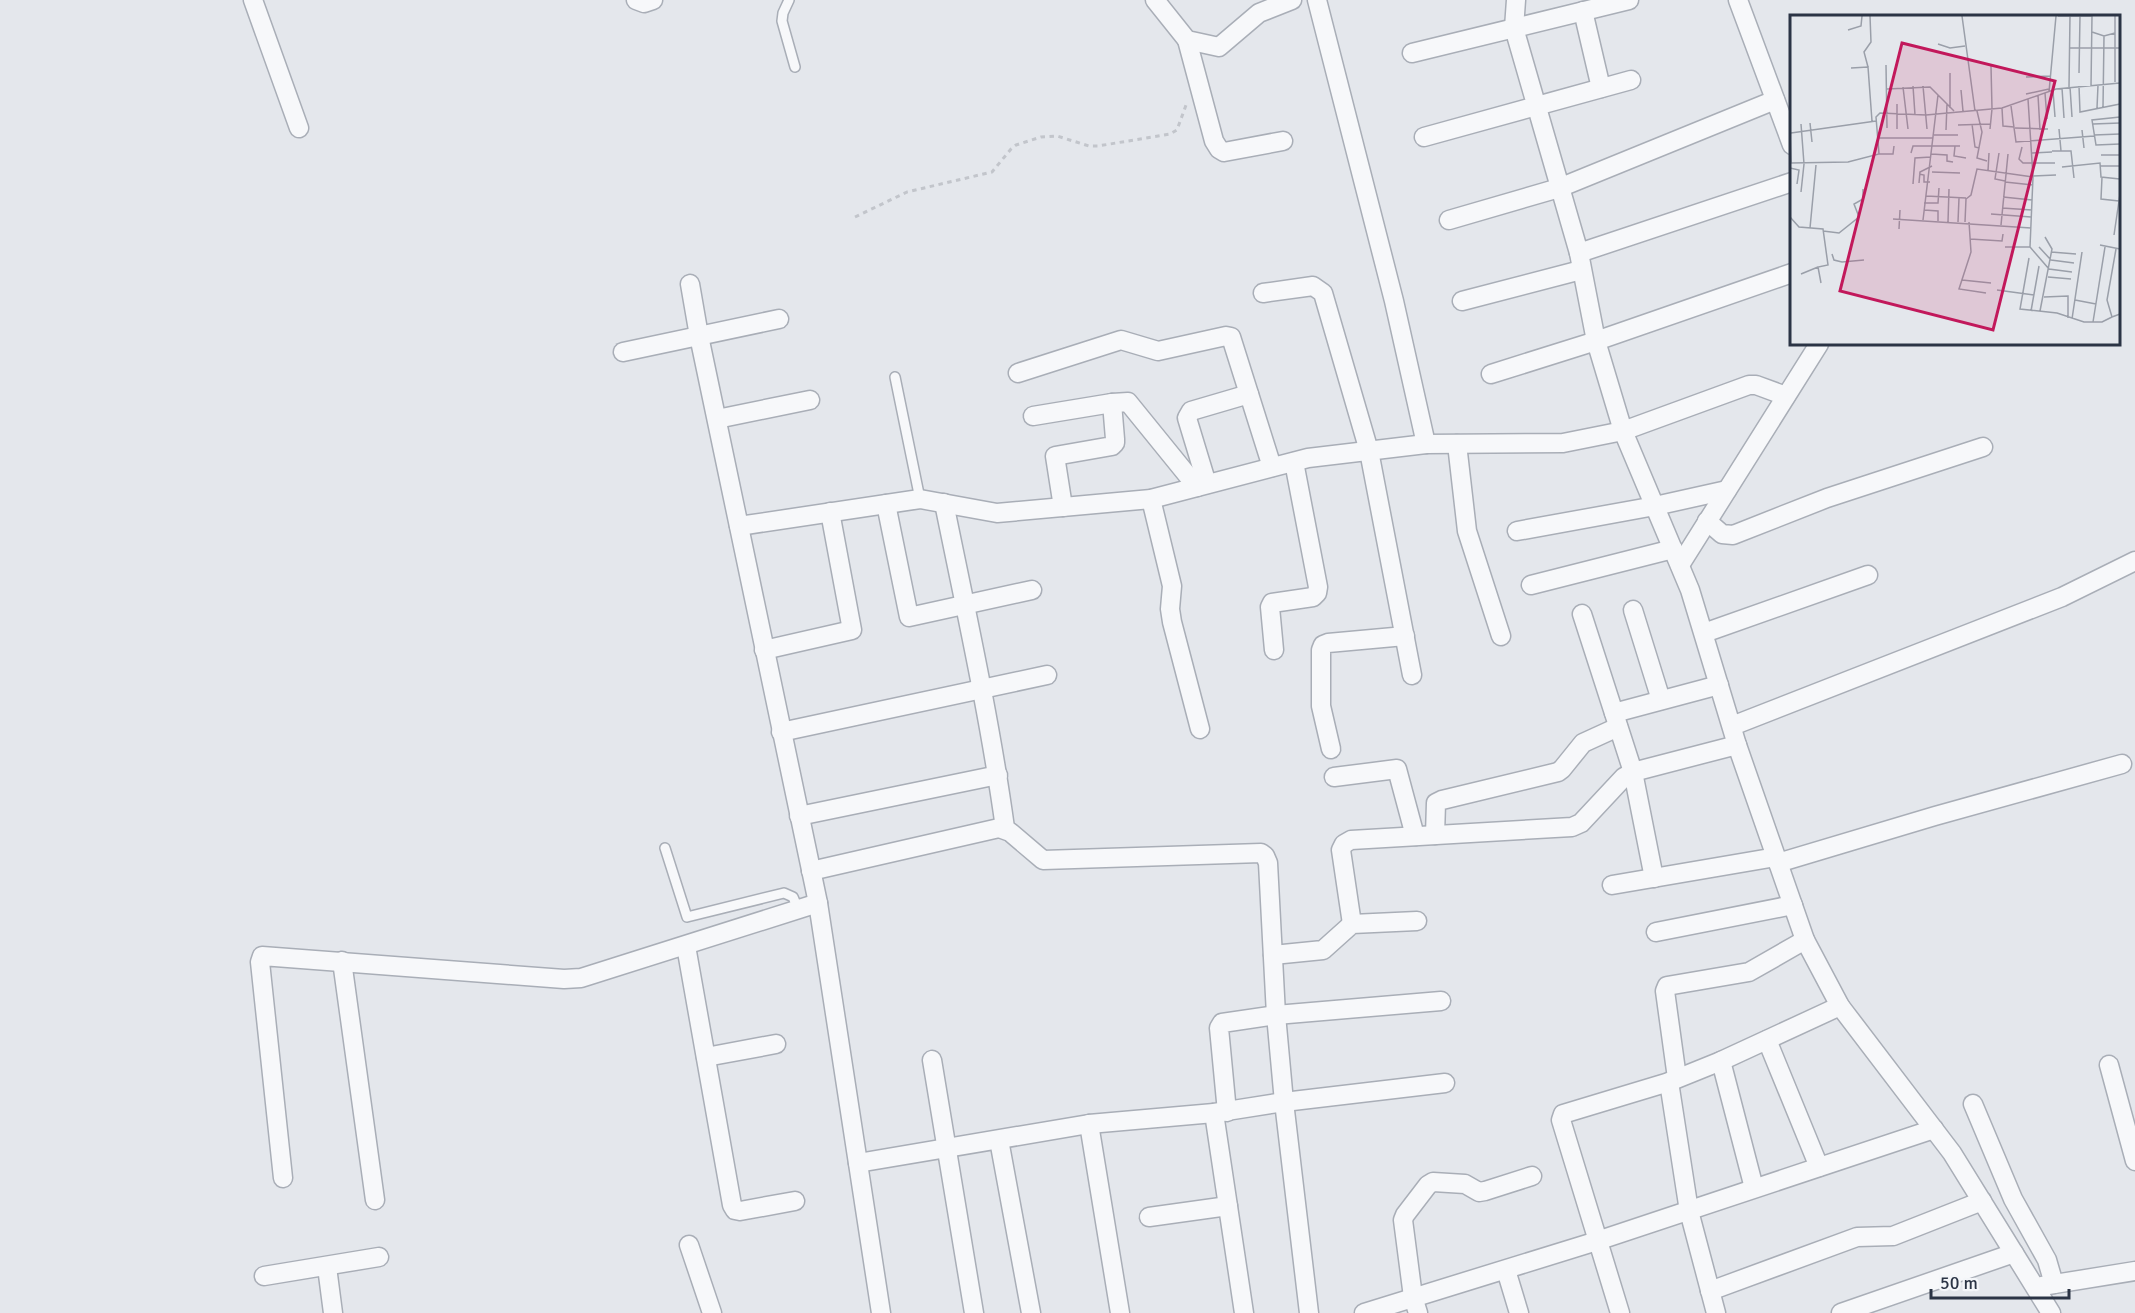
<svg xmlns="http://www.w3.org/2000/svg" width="2135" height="1313" font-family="Signika,sans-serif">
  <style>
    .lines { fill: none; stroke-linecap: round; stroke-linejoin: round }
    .lane-casing { stroke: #a9aeb7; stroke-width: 12 }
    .street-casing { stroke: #a9aeb7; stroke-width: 21 }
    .path { stroke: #c2c5cb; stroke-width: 3; stroke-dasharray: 4.5 4.5; stroke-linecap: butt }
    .lane { stroke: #f7f8fa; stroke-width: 9 }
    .street { stroke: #f7f8fa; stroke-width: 18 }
    .inset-road { fill: none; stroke: #9a9fa9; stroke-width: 1.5 }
    .view { fill: #c2185b; fill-opacity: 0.15; stroke: #c2185b; stroke-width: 3 }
    .inset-edge { fill: none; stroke: #2b3445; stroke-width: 3 }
  </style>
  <rect width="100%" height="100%" fill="#e4e7ec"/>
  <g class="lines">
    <g class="lane-casing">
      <g id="lane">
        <path d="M789 0 783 13 782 21 795 67"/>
        <path d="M895 377 920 499"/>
        <path d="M665 848 687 917 784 893 793 897 798 909"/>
      </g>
    </g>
    <g class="street-casing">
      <g id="street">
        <path d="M253 0 299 128"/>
        <path d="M636 0 644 3 653 0"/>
        <path d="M1155 0 1187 40 1219 47 1259 13 1292 0"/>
        <path d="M1317 0 1394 301 1426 444"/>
        <path d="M1516 0 1514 28 1579 253 1596 341 1623 431 1690 590 1737 745 1805 940 1840 1006 1952 1153 2051 1313"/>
        <path d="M1738 0 1792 145"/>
        <path d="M1583 11 1601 88"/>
        <path d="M1187 40 1214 141 1219 149 1224 152 1283 141"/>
        <path d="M1412 53 1629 0"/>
        <path d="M1424 137 1631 80"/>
        <path d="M1449 220 1559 188 1775 100"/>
        <path d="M1579 253 1792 182"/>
        <path d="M690 284 699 336 818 903 881 1313"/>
        <path d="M1263 293 1313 286 1323 293 1369 451 1412 675"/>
        <path d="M1462 301 1581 270"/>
        <path d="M623 352 779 319"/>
        <path d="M1018 373 1121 340 1158 351 1226 336 1231 337 1272 467"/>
        <path d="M1491 374 1596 341 1792 273"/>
        <path d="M1033 416 1112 403 1128 402 1197 487"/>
        <path d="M717 419 810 400"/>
        <path d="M1457 444 1467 531 1501 636"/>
        <path d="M1207 484 1187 418 1191 411 1249 394"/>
        <path d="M1151 499 1172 586 1170 609 1172 622 1200 729"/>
        <path d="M944 503C966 611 990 719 1005 828"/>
        <path d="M886 504 909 617 1032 590"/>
        <path d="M1063 507 1055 456 1112 446 1115 443V439L1112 403"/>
        <path d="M1707 521 1722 534 1733 535 1827 498 1983 447"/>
        <path d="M739 526 920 499 997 513 1151 499 1308 458 1426 444 1563 443 1623 431 1749 385H1756L1786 396"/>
        <path d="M1517 531 1655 506 1727 490"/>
        <path d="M1680 565 1819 344"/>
        <path d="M1531 585 1673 549"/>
        <path d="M1633 610 1661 700"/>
        <path d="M1582 614 1633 772 1654 878"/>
        <path d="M1704 633 1868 575"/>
        <path d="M764 650 852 630 830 512"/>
        <path d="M1274 650 1270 607 1272 603 1313 597 1317 593 1318 587 1294 462"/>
        <path d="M1614 713 1719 685"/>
        <path d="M1732 726 2062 597 2135 561"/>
        <path d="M781 732 1047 675"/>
        <path d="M1331 749 1321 706V650L1323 645 1328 643 1405 636"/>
        <path d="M1334 777 1397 769 1415 836"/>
        <path d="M799 816 998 775"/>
        <path d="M1435 835 1436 803 1442 800 1558 772 1562 769 1583 743 1618 727"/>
        <path d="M1778 863 1935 816 2122 764"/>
        <path d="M811 871 999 828 1010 832 1043 860 1261 853 1265 856 1268 863 1276 1015 1284 1102 1309 1313"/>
        <path d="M1612 885 1776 857"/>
        <path d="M1352 924 1341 850 1344 844 1351 840 1572 827 1581 823 1624 777 1633 772 1737 745"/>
        <path d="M1656 932 1793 905"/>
        <path d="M686 946 732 1205 735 1210 740 1211 795 1201"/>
        <path d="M1273 955 1323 950 1352 924 1417 921"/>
        <path d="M342 961 375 1200"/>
        <path d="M1767 1040 1819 1167"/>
        <path d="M706 1057 776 1044"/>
        <path d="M932 1060 974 1313"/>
        <path d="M1721 1061 1754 1188"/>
        <path d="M2109 1065 2135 1161"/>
        <path d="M1677 1078 1665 991 1667 986 1749 972 1805 940"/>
        <path d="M1669 1082 1689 1211 1716 1313"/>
        <path d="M1973 1104 2013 1199 2047 1260 2054 1284"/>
        <path d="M1227 1112 1219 1028 1222 1023 1276 1015 1441 1001"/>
        <path d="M1214 1113 1244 1313"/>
        <path d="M1089 1124 1120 1313"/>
        <path d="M999 1140 1031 1313"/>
        <path d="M858 1163 1089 1124 1214 1113 1284 1102 1445 1083"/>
        <path d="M283 1178 260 962 262 956 564 979 581 978 818 903"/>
        <path d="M1149 1217 1228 1206"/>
        <path d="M689 1245 712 1313"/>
        <path d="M327 1267 333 1313"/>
        <path d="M1506 1270 1519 1313"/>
        <path d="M264 1276 379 1257"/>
        <path d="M2042 1286 2135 1271"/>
        <path d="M1710 1291 1857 1237 1893 1236 1982 1201"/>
        <path d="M1364 1313 1597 1241 1934 1129"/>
        <path d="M1418 1313 1413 1297 1403 1220 1405 1215 1428 1185 1433 1182 1465 1184 1479 1192 1485 1191 1532 1176"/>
        <path d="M1620 1313 1561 1120 1563 1114 1669 1082 1721 1061 1840 1006"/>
        <path d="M1841 1313 2014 1253"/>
      </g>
    </g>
    <path class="path" d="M855 217 907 192 992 172 1011 149 1016 145 1041 137 1057 136 1089 146H1098L1170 134 1177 130 1186 105"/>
    <use href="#lane" class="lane"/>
    <use href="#street" class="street"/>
  </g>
  <g transform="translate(1790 15)">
    <rect width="330" height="330" fill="#e4e7ec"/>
    <path class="inset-road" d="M172 1 185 96M268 1H302M58 15 71 11 72 1M302 17 314 21 325 18M148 29 160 33 175 31M279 33H330M96 50 97 113M201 51 202 94M78 52 74 37 81 27 80 1M61 53 78 52 82 106M160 58V93M289 58 290 1M236 62 260 61M325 67V1M123 71 125 100M133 71 137 114M289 71 290 97 330 89M301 71 302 1M113 72 118 114M279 72 280 1M280 72 282 102M272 73 274 103M97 74 140 72 164 96M171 75 173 96M263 76 265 102M259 77 266 1M255 78 257 104M236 79 259 74M248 80 250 115M238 84 243 162 240 232 259 254 282 257M107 89V114M221 91 226 127 304 121M313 92 314 21M212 93 213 111 224 112M307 93 308 70M187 96 192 117 187 143 197 146M330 102 302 105 306 130 330 129M20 108 22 127M182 109 185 132 189 133M303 109 330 108M168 110 200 109M225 113 258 114M200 114 202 94M269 114 271 136M0 115 1 148 58 147 89 139 86 102 90 98 136 100 212 93 266 74 330 68M156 115 157 89M292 115 294 133M1 118 86 106M144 120H168M304 120 330 119M87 123H143M165 131 164 141 176 143M232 132 229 144 233 148H265M262 136H281L284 163M121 138 123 131H170M209 138 205 164 215 166M242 138 262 137M89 139H103L104 131M141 139 157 140V146L163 147M311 140H330M310 151H330M272 152 310 148 311 162 330 164M0 153 9 155 7 169M198 156 199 138M142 157 170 158M129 159 134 160V167H140M243 161 266 160M312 162 311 184 329 186M215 167 243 170M129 168 130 157 142 151M123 169 125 143 141 142M11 177 14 149 11 109M136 181 176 183M213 182 242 185M134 188H148L149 173M212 193 242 195M134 195 148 196V206M201 199 241 202M0 202 9 212 33 214 38 250 28 252 31 268M103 204 241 213M133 205 148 80M158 207 159 174M168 207 169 183M175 207 176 184 181 180 187 154 243 162M179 207 181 237 169 274 196 278M211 210 218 139M20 213 26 150M109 214 110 195M33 216 49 218 69 202 64 189 73 184V174M324 220 330 179M180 224 212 226 213 219M310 230 330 234M215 232H240M249 232 261 245 284 248M326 234 317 285 322 302 330 299M261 237 286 239M42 239 44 245 52 247 74 245M239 243 230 294 267 298 294 307H312L322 302M11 259 28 252M258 262 281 264M172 265 201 268M207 275 244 280M254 282 278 281V303M285 285 306 289M241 296 249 251M250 296 262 234 255 222M282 304 292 237M303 307 315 232"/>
    <path class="view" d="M112 28 265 66 203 315 50 276Z"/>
    <rect width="330" height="330" class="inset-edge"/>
  </g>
  <path d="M1931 1289v9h138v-9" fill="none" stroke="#2b3445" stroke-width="3"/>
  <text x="1940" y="1289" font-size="18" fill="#2b3445" stroke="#f4f6f9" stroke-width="4.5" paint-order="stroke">50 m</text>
</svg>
